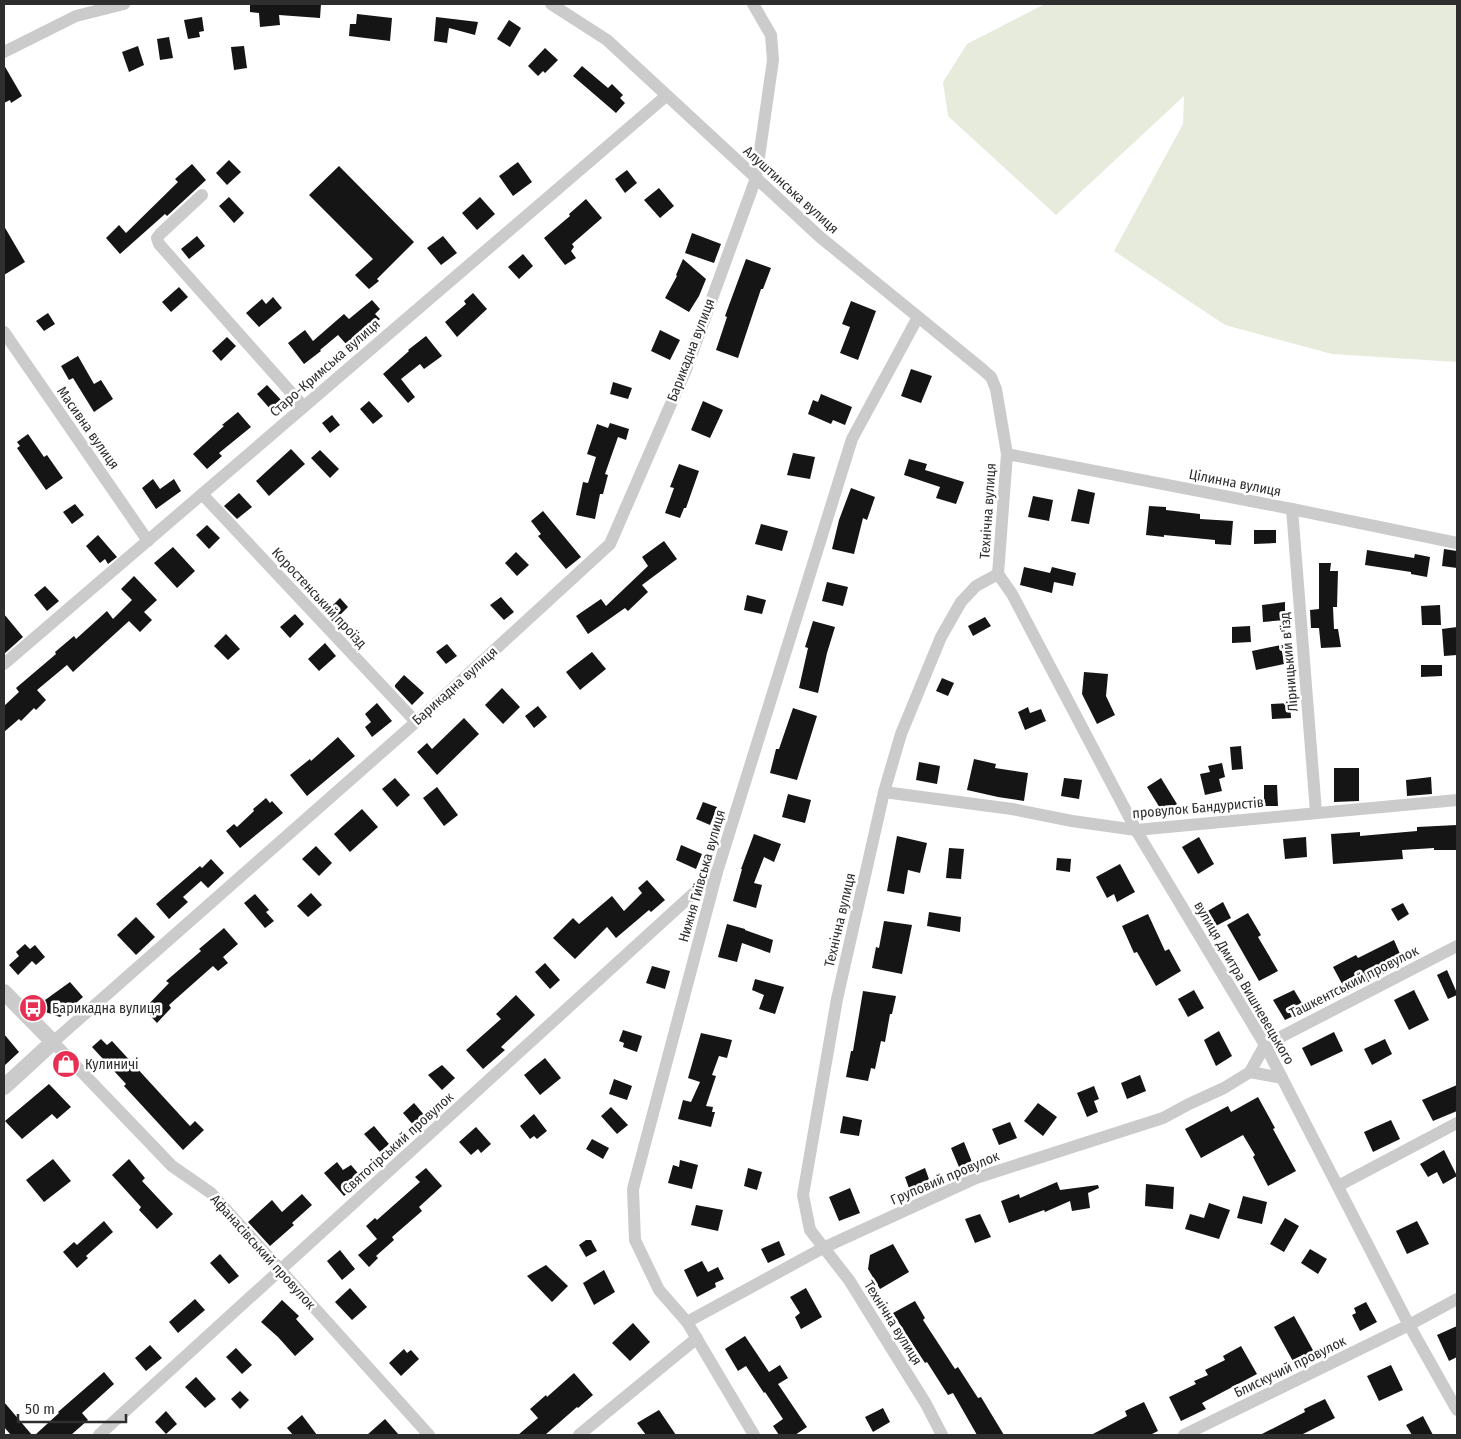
<svg xmlns="http://www.w3.org/2000/svg" width="1461" height="1439" font-family="'Fira Sans Condensed',sans-serif">
  <style>
    .green { fill: #e6ebdb }
    .building { fill: #151515 }
    .lines { fill: none; stroke-linecap: round; stroke-linejoin: round }
    .minor { stroke: #cbcbcb; stroke-width: 12 }
    .tertiary { stroke: #cbcbcb; stroke-width: 16 }
    .labels { text-anchor: middle; dominant-baseline: central; stroke-width: 5; stroke-linejoin: round; paint-order: stroke }
    .street-label { font-size: 14px; fill: #2e2e2e; stroke: #fff }
    .poi-label { font-size: 14px; fill: #2e2e2e; stroke: #fff; text-anchor: start }
  </style>
  <rect width="100%" height="100%" fill="#fff"/>
  <path class="green" d="M1045 4H1457V362L1332 354 1225 325 1114 251 1183 124 1184 96 1056 215 948 116 943 82 967 44Z"/>
  <g class="building">
    <path d="M250 4H321L320 18 279 15 280 25 260 27 259 13 250 12Z"/>
    <path d="M357 14 392 18 390 41 349 36 350 24H356Z"/>
    <path d="M202 17 204 31 199 32 200 37 188 39 184 20Z"/>
    <path d="M436 17 478 22 475 35 449 28 447 43 434 41Z"/>
    <path d="M509 20 521 28 510 47 497 39Z"/>
    <path d="M169 37 173 58 160 60 157 39Z"/>
    <path d="M138 46 144 65 129 72 122 52Z"/>
    <path d="M244 46 247 68 234 70 231 47Z"/>
    <path d="M545 48 558 60 545 73 543 71 538 76 528 66Z"/>
    <path d="M4 65 22 96 11 103 10 100 4 103Z"/>
    <path d="M582 66 608 88 612 84 623 95 620 98 625 103 616 113 573 76Z"/>
    <path d="M229 160 241 172 227 185 216 173Z"/>
    <path d="M518 162 532 182 513 196 499 176Z"/>
    <path d="M192 164 206 180 167 216 165 214 120 254 106 238 119 225 126 233 178 182 175 179Z"/>
    <path d="M339 166 414 242 377 279 379 281 369 289 355 275 373 259 309 195Z"/>
    <path d="M627 170 637 183 625 193 615 179Z"/>
    <path d="M659 188 674 206 660 218 644 200Z"/>
    <path d="M229 197 244 213 234 223 219 206Z"/>
    <path d="M480 197 495 214 477 230 462 213Z"/>
    <path d="M586 199 602 218 572 244 574 247 571 251 576 258 565 265 544 238 570 216 569 214Z"/>
    <path d="M4 226 25 262 4 275Z"/>
    <path d="M692 233 721 244 714 263 685 253Z"/>
    <path d="M197 236 205 246 189 259 181 249Z"/>
    <path d="M443 236 457 253 441 265 427 248Z"/>
    <path d="M523 254 533 266 519 279 508 267Z"/>
    <path d="M683 259 706 279 699 296 689 312 665 298 677 276 676 275Z"/>
    <path d="M746 259 771 268 763 289H761L738 358 716 350 727 317 725 316Z"/>
    <path d="M179 287 188 297 171 312 162 302Z"/>
    <path d="M473 293 487 309 457 337 445 322 466 304 464 301Z"/>
    <path d="M273 297 282 308 259 327 246 313 262 299 266 304Z"/>
    <path d="M372 300 380 309 375 314 380 319 347 345 338 335 320 350 321 351 304 364 288 343 305 330 313 341 344 314 349 319Z"/>
    <path d="M851 301 876 311 858 360 840 353 850 327 842 324Z"/>
    <path d="M48 313 55 324 44 331 36 321Z"/>
    <path d="M660 330 680 340 670 360 651 351Z"/>
    <path d="M426 336 442 356 424 369 420 364 401 379 415 397 408 403 383 374 409 351 408 350Z"/>
    <path d="M227 337 236 346 221 361 212 351Z"/>
    <path d="M78 356 94 384 101 380 113 399 94 412 73 378 69 380 61 366Z"/>
    <path d="M911 369 932 376 921 403 901 396Z"/>
    <path d="M613 382 632 388 628 399 610 394Z"/>
    <path d="M267 385 283 402 272 411 257 394Z"/>
    <path d="M821 394 852 407 845 425 833 420 831 424 808 414 813 400 818 402Z"/>
    <path d="M369 401 383 416 373 424 360 409Z"/>
    <path d="M703 401 723 410 710 438 691 430Z"/>
    <path d="M238 412 251 427 219 453 222 456 207 469 193 454 224 426 222 425Z"/>
    <path d="M332 415 340 425 330 433 322 423Z"/>
    <path d="M610 423 629 429 626 440 618 437 605 474 608 475 603 494H600L595 519 576 515 583 482 588 483 596 457 587 454 597 424 608 428Z"/>
    <path d="M28 434 44 457 47 455 63 478 46 490 17 448 20 446 17 442Z"/>
    <path d="M291 449 305 464 269 496 256 481Z"/>
    <path d="M320 450 339 469 330 478 311 458Z"/>
    <path d="M793 453 815 457 810 479 787 475Z"/>
    <path d="M909 459 927 464 925 470 964 482 956 504 936 498 940 487 904 475Z"/>
    <path d="M679 464 699 471 686 508H684L680 518 665 513 674 488 670 487Z"/>
    <path d="M153 479 160 489 174 479 181 491 156 509 142 488Z"/>
    <path d="M851 488 875 497 867 520 863 518 854 554 832 549 839 520Z"/>
    <path d="M1078 489 1095 493 1089 524 1071 521Z"/>
    <path d="M239 493 252 507 237 519 224 506Z"/>
    <path d="M1033 496 1053 500 1049 521 1028 517Z"/>
    <path d="M75 504 84 515 72 524 63 512Z"/>
    <path d="M1149 506 1166 507V510L1200 514V519L1233 521 1231 545 1215 544V540L1164 535V537L1146 535Z"/>
    <path d="M543 511 581 557 566 569 538 536 541 534 531 521Z"/>
    <path d="M761 524 788 531 782 551 755 544Z"/>
    <path d="M207 525 220 538 209 549 196 535Z"/>
    <path d="M1254 530H1276V543L1254 544Z"/>
    <path d="M98 535 117 557 108 564 105 559 100 563 86 546Z"/>
    <path d="M664 541 677 559 642 585 648 592 628 611 625 608 588 634 576 616 601 599 606 606 648 566 642 557Z"/>
    <path d="M173 547 195 571 177 588 154 563Z"/>
    <path d="M1444 549 1457 551V568L1442 566Z"/>
    <path d="M1367 550 1414 558 1415 554 1430 557 1427 577 1411 574V572L1365 565Z"/>
    <path d="M516 552 529 565 517 576 505 563Z"/>
    <path d="M1319 563H1331L1330 571H1338L1337 607H1333L1334 629H1338L1341 647 1321 648 1319 628H1311L1310 610 1319 609Z"/>
    <path d="M1024 567 1050 573 1052 567 1076 573 1073 586 1054 582 1052 593 1020 585Z"/>
    <path d="M134 576 157 600 144 612 152 620 140 632 129 621 73 672 67 665 37 690 46 700 36 710 34 708 21 721 19 719 4 732V706L19 692 16 688 56 654 55 652 74 636 76 639 107 611 113 619 132 600 121 589Z"/>
    <path d="M827 582 848 587 843 606 822 601Z"/>
    <path d="M45 586 59 601 47 611 34 595Z"/>
    <path d="M747 595 766 600 762 614 744 610Z"/>
    <path d="M501 597 514 612 504 620 490 605Z"/>
    <path d="M340 598 348 607 333 622 325 613Z"/>
    <path d="M1285 602V620L1263 622 1262 605Z"/>
    <path d="M1440 605 1441 625H1422L1421 606Z"/>
    <path d="M4 614 23 637 4 654Z"/>
    <path d="M295 614 304 624 290 638 280 627Z"/>
    <path d="M985 617 991 626 973 636 968 626Z"/>
    <path d="M813 621 835 627 827 653 818 693 799 688 808 648 805 647Z"/>
    <path d="M1250 626 1251 642 1232 643V627Z"/>
    <path d="M1457 627V655L1444 656 1442 629Z"/>
    <path d="M226 634 240 649 228 660 214 646Z"/>
    <path d="M325 643 336 656 319 671 308 659Z"/>
    <path d="M447 644 457 656 446 664 436 652Z"/>
    <path d="M1281 645 1284 664 1256 670 1252 651Z"/>
    <path d="M592 652 606 669 580 690 566 672Z"/>
    <path d="M1421 665H1442V676L1421 677Z"/>
    <path d="M1084 672 1108 674 1106 696 1115 715 1097 724 1082 694Z"/>
    <path d="M404 675 424 693 412 705 395 687V685Z"/>
    <path d="M942 678 954 683 948 696 936 691Z"/>
    <path d="M502 688 520 707 503 724 485 705Z"/>
    <path d="M377 703 392 721 372 737 365 727 371 722 365 714Z"/>
    <path d="M1290 703 1291 718 1272 719 1271 704Z"/>
    <path d="M538 706 547 717 534 728 525 716Z"/>
    <path d="M1028 707 1030 713 1041 709 1046 721 1025 730 1018 712Z"/>
    <path d="M793 708 817 716 797 780 770 773 776 749H779Z"/>
    <path d="M464 718 479 734 437 775 417 752 427 743 432 749Z"/>
    <path d="M338 737 355 756 307 796 290 775 310 759 311 761Z"/>
    <path d="M1241 746 1243 769 1232 770 1230 747Z"/>
    <path d="M974 759 996 764 995 768 1028 773 1024 801 998 797 967 790Z"/>
    <path d="M919 762 940 766 937 784 916 780Z"/>
    <path d="M1222 763 1225 777 1219 779 1222 791 1205 795 1200 774 1210 772 1208 766Z"/>
    <path d="M1334 768H1359V801L1334 802Z"/>
    <path d="M1431 777 1432 794 1407 796 1406 780Z"/>
    <path d="M395 778 410 795 397 807 382 789Z"/>
    <path d="M1064 778 1082 780 1079 799 1061 796Z"/>
    <path d="M1161 778 1177 804 1163 813 1147 787Z"/>
    <path d="M1264 785H1277L1278 806H1264Z"/>
    <path d="M437 787 458 815 444 826 423 798Z"/>
    <path d="M788 794 811 800 805 823 782 817Z"/>
    <path d="M266 798 270 803 272 801 283 813 240 848 226 831 234 824 237 827 254 811 253 809Z"/>
    <path d="M703 802 717 807 710 825 696 819Z"/>
    <path d="M362 809 378 827 350 852 334 834Z"/>
    <path d="M1457 825V850H1434V848L1402 850 1403 859 1333 864 1331 834 1360 832V836L1417 831V827Z"/>
    <path d="M754 834 781 844 774 862 764 857 754 883 762 885 756 908 733 901 742 869H741Z"/>
    <path d="M897 836 927 843 920 873 908 870 904 894 887 891Z"/>
    <path d="M1199 837 1214 864 1198 874 1182 847Z"/>
    <path d="M1306 837 1307 857 1285 859 1283 839Z"/>
    <path d="M681 845 702 854 696 869 676 860Z"/>
    <path d="M316 846 332 863 319 876 302 859Z"/>
    <path d="M949 848 964 849 961 879 946 878Z"/>
    <path d="M1057 858 1071 859 1070 872 1056 870Z"/>
    <path d="M211 859 224 873 208 888 201 881 183 897 188 902 169 919 156 904 200 866 202 868Z"/>
    <path d="M1120 864 1135 892 1117 902 1114 894 1107 898 1096 877Z"/>
    <path d="M647 880 665 900 651 912 649 910 616 938 607 927 575 959 553 938 573 918 579 924 612 896 624 911 642 893 638 888Z"/>
    <path d="M311 893 322 905 308 917 297 906Z"/>
    <path d="M255 894 269 910 266 912 274 921 265 928 244 903Z"/>
    <path d="M1223 902 1231 918 1214 927 1206 912Z"/>
    <path d="M1403 903 1409 914 1398 921 1391 909Z"/>
    <path d="M929 912 961 917 960 932 927 926Z"/>
    <path d="M1248 913 1261 935 1258 937 1278 971 1259 981 1227 925Z"/>
    <path d="M1148 914 1165 951 1169 949 1181 971 1156 986 1137 952 1134 953 1122 926Z"/>
    <path d="M136 917 155 937 136 955 117 935Z"/>
    <path d="M884 921 912 925 902 974 872 968 876 947 879 948Z"/>
    <path d="M727 924 745 929V930L773 940 770 953 742 943 737 962 718 957Z"/>
    <path d="M224 928 238 944 223 957 228 963 218 971 213 966 169 1005 171 1008 157 1023 144 1009 169 983 166 981 201 951 199 949Z"/>
    <path d="M1394 940 1404 963 1347 993 1333 967 1356 955 1358 958Z"/>
    <path d="M25 944 30 949 35 945 45 957 36 965 32 961 18 975 9 965 19 956 16 952Z"/>
    <path d="M545 963 560 980 550 989 535 972Z"/>
    <path d="M652 966 670 971 665 989 646 983Z"/>
    <path d="M1447 970 1457 993V995L1448 999 1437 975Z"/>
    <path d="M755 979 784 987 775 1014 759 1009 764 995 752 990Z"/>
    <path d="M70 982 83 997 60 1017 34 1008Z"/>
    <path d="M1194 990 1204 1008 1188 1017 1178 999Z"/>
    <path d="M1294 990 1306 1010 1285 1020 1273 1000Z"/>
    <path d="M1414 990 1429 1020 1409 1030 1394 1000Z"/>
    <path d="M863 991 896 996 892 1014H890L885 1042 881 1041 875 1069 871 1068 868 1081 846 1077 851 1051H853Z"/>
    <path d="M516 995 535 1015 501 1047 505 1050 483 1069 466 1050 501 1019 496 1014Z"/>
    <path d="M623 1030 642 1036 637 1052 623 1047 624 1043 619 1041Z"/>
    <path d="M1219 1031 1232 1056 1216 1066 1204 1040Z"/>
    <path d="M1334 1032 1343 1051 1311 1066 1302 1048Z"/>
    <path d="M701 1033 732 1040 727 1058 719 1056 712 1075 716 1076 706 1106 713 1107 712 1112H715L711 1127 678 1119 683 1100 691 1102 700 1082 688 1078Z"/>
    <path d="M4 1034 19 1052 4 1066Z"/>
    <path d="M101 1039 107 1045 112 1041 190 1126 195 1121 204 1130 183 1150 124 1086 126 1084 92 1047Z"/>
    <path d="M1385 1039 1392 1054 1372 1065 1364 1049Z"/>
    <path d="M545 1058 561 1078 540 1095 524 1075Z"/>
    <path d="M442 1065 455 1078 442 1090 428 1075Z"/>
    <path d="M1140 1075 1146 1091 1127 1099 1121 1083Z"/>
    <path d="M614 1079 632 1086 627 1100 609 1094Z"/>
    <path d="M49 1084 71 1107 57 1119 52 1114 22 1139 5 1121Z"/>
    <path d="M1457 1085V1111L1433 1121 1422 1100Z"/>
    <path d="M1094 1086 1099 1099 1094 1101 1098 1112 1087 1117 1077 1093Z"/>
    <path d="M1258 1097 1275 1128 1273 1129 1296 1171 1268 1186 1253 1157 1255 1155 1243 1135 1201 1158 1185 1129 1228 1106 1231 1112Z"/>
    <path d="M414 1103 426 1117 415 1127 403 1113Z"/>
    <path d="M1038 1103 1057 1117 1043 1136 1024 1121Z"/>
    <path d="M611 1107 628 1125 617 1134 601 1116Z"/>
    <path d="M534 1114 547 1131 537 1139 534 1136 530 1139 520 1126Z"/>
    <path d="M843 1116 862 1120 859 1136 840 1133Z"/>
    <path d="M1391 1120 1400 1139 1373 1152 1364 1132Z"/>
    <path d="M1010 1122 1017 1138 999 1145 992 1129Z"/>
    <path d="M374 1126 389 1144 380 1152 364 1134Z"/>
    <path d="M476 1127 491 1144 481 1153 478 1149 471 1155 459 1142Z"/>
    <path d="M592 1139 609 1148 603 1159 586 1149Z"/>
    <path d="M964 1142 972 1162 959 1167 951 1148Z"/>
    <path d="M1444 1150 1457 1176 1443 1184 1437 1172 1428 1177 1420 1164Z"/>
    <path d="M53 1159 71 1181 44 1202 26 1180Z"/>
    <path d="M129 1159 145 1178 142 1181 173 1214 157 1229 139 1210 141 1207 112 1175Z"/>
    <path d="M680 1160 698 1165 692 1189 668 1183 673 1165 679 1167Z"/>
    <path d="M337 1162 343 1170 351 1165 363 1179 344 1196 324 1173Z"/>
    <path d="M426 1168 442 1186 419 1207 422 1211 392 1237 394 1240 376 1256 378 1258 369 1267 358 1255 377 1239 366 1226 375 1218 377 1220 420 1182 415 1177Z"/>
    <path d="M748 1168 762 1172 757 1190 744 1186Z"/>
    <path d="M925 1168 930 1182 910 1191 905 1177Z"/>
    <path d="M1057 1182 1060 1190 1098 1185 1099 1188 1088 1193 1090 1208 1072 1211 1070 1201 1045 1212 1044 1210 1009 1223 1001 1201 1019 1194 1020 1198Z"/>
    <path d="M1146 1184 1174 1187 1173 1209 1145 1206Z"/>
    <path d="M850 1188 860 1213 839 1221 829 1197Z"/>
    <path d="M302 1194 312 1205 292 1223 294 1225 270 1246 248 1222 272 1200 282 1212Z"/>
    <path d="M1243 1196 1267 1202 1262 1224 1237 1218Z"/>
    <path d="M1209 1203 1230 1210 1219 1239 1185 1229 1190 1214 1204 1218Z"/>
    <path d="M696 1205 723 1210 718 1231 691 1225Z"/>
    <path d="M980 1214 991 1237 975 1243 965 1219Z"/>
    <path d="M1285 1218 1299 1226 1284 1252 1270 1244Z"/>
    <path d="M104 1221 113 1232 86 1256 88 1258 77 1268 63 1252 74 1242 77 1245Z"/>
    <path d="M1417 1221 1429 1244 1407 1254 1396 1231Z"/>
    <path d="M586 1240H591L597 1251 586 1257 579 1245Z"/>
    <path d="M779 1241 785 1255 768 1263 761 1249Z"/>
    <path d="M893 1244 909 1272 880 1289 868 1269 870 1255Z"/>
    <path d="M1310 1249 1327 1259 1318 1274 1301 1263Z"/>
    <path d="M340 1250 355 1269 342 1280 327 1261Z"/>
    <path d="M220 1254 239 1276 229 1284 210 1263Z"/>
    <path d="M702 1261 708 1272 718 1267 724 1279 715 1283 716 1287 697 1297 684 1270Z"/>
    <path d="M546 1265 568 1286 552 1302 527 1276Z"/>
    <path d="M604 1270 615 1292 594 1305 583 1283Z"/>
    <path d="M350 1288 367 1307 352 1320 335 1302Z"/>
    <path d="M806 1288 822 1317 801 1329 795 1317 800 1313 790 1297Z"/>
    <path d="M195 1299 205 1310 178 1333 169 1322Z"/>
    <path d="M282 1300 299 1316 296 1319 314 1339 295 1356 278 1337 261 1322Z"/>
    <path d="M915 1301 925 1318 923 1320 955 1369 958 1367 978 1398 981 1397 1004 1435H977L953 1393 948 1395 927 1362 925 1363 904 1331 893 1313Z"/>
    <path d="M1366 1302 1377 1322 1360 1331 1352 1315 1356 1313 1354 1308Z"/>
    <path d="M1294 1316 1314 1352 1294 1363 1274 1327Z"/>
    <path d="M633 1323 650 1342 630 1361 612 1343Z"/>
    <path d="M1457 1326V1357L1449 1361 1437 1335Z"/>
    <path d="M745 1336 769 1372 780 1365 788 1378 778 1384 807 1427 795 1435H779L773 1426 783 1419 765 1392 764 1393 746 1366 738 1371 725 1349Z"/>
    <path d="M150 1345 162 1358 146 1371 135 1358Z"/>
    <path d="M1241 1346 1257 1374 1202 1403 1206 1409 1181 1421 1169 1397 1196 1384 1194 1381 1208 1375 1205 1370 1225 1360 1223 1356Z"/>
    <path d="M236 1348 252 1365 242 1374 226 1357Z"/>
    <path d="M404 1349 407 1353 411 1350 419 1359 401 1376 389 1363Z"/>
    <path d="M1391 1365 1403 1390 1379 1401 1367 1376Z"/>
    <path d="M104 1372 114 1384 82 1413 88 1420 71 1435H35L59 1413 58 1412Z"/>
    <path d="M574 1373 593 1395 578 1408 577 1407 545 1435H518L538 1418 530 1409 546 1395 547 1397Z"/>
    <path d="M196 1377 216 1399 205 1408 185 1387Z"/>
    <path d="M240 1391 249 1400 240 1409 231 1399Z"/>
    <path d="M1325 1399 1335 1418 1301 1435H1260L1305 1412 1304 1409Z"/>
    <path d="M4 1402 32 1435H11L4 1427Z"/>
    <path d="M1144 1402 1158 1431 1150 1435H1091L1127 1416 1125 1411Z"/>
    <path d="M883 1408 890 1422 873 1432 865 1417Z"/>
    <path d="M659 1410 676 1435H646L637 1423Z"/>
    <path d="M166 1411 177 1424 166 1434 155 1422Z"/>
    <path d="M302 1415 317 1435H293L287 1428Z"/>
    <path d="M1423 1416 1433 1435H1412L1406 1425Z"/>
    <path d="M385 1419 399 1435H367Z"/>
  </g>
  <g class="lines">
    <g class="minor">
      <path d="M551 4 607 40 820 237 982 369 991 377 996 389 1007 454 998 574 976 586 961 602 941 637 901 734 884 792 837 999 803 1195 810 1230 849 1280 926 1404 942 1435"/>
      <path d="M4 52 76 16 124 4"/>
      <path d="M202 195 160 234 157 238 159 244 303 406"/>
      <path d="M4 332 148 541"/>
      <path d="M1007 454 1292 509 1457 543"/>
      <path d="M202 494 416 722"/>
      <path d="M1292 509 1316 812"/>
      <path d="M998 574 1012 594 1136 830 1265 1045 1409 1325 1457 1410"/>
      <path d="M4 664 666 96"/>
      <path d="M884 792 1012 809 1072 821 1136 830 1457 800"/>
      <path d="M1250 1072 1282 1078"/>
      <path d="M1338 1186 1457 1123"/>
      <path d="M687 1322 823 1248 976 1178 1163 1118 1189 1104 1224 1088 1250 1072 1265 1045 1457 946"/>
      <path d="M99 1435 717 872"/>
      <path d="M429 1435 211 1193 172 1166 53 1042 416 722 610 544 687 367 756 178 773 60 771 35 753 4"/>
      <path d="M579 1435 697 1338"/>
      <path d="M754 1435 687 1322 659 1290 635 1240 633 1189 717 872 852 439 918 317"/>
      <path d="M1184 1435 1409 1325 1457 1299"/>
    </g>
    <path class="tertiary" d="M4 992 53 1042 4 1087"/>
  </g>
  <defs>
    <g id="bus-disc" transform="scale(1.4375)"><circle r="9.5" fill="#e62f53" stroke="#fff"/><path d="M-5-6H5V4H4V6H2V4H-2V6H-4V4H-5ZM-3.5-4V0h7V-4ZM-3.5 1.2v1.5H-2V1.2ZM2 1.2v1.5H3.5V1.2Z" fill="#fff"/></g>
    <g id="shop-disc" transform="scale(1.4375)"><circle r="9.5" fill="#e62f53" stroke="#fff"/><path d="M-5-2.5h2.3a2.7 3.5 0 0 1 5.4 0H5L5.5 6h-11ZM-1.5-2.5h3a1.5 2.3 0 0 0-3 0Z" fill="#fff"/></g>
  </defs>
  <g fill-rule="evenodd">
    <use href="#bus-disc" x="33" y="1008"/>
    <use href="#shop-disc" x="66" y="1064"/>
  </g>
  <g class="labels">
    <g class="street-label">
      <text transform="translate(791 190) rotate(42)">Алуштинська вулиця</text>
      <text transform="translate(691 350) rotate(-69)">Барикадна вулиця</text>
      <text transform="translate(325 368) rotate(-41)">Старо-Кримська вулиця</text>
      <text transform="translate(88 428) rotate(55)">Масивна вулиця</text>
      <text transform="translate(1235 483) rotate(11)">Цілинна вулиця</text>
      <text transform="translate(988 511) rotate(-86)">Технічна вулиця</text>
      <text transform="translate(319 598) rotate(47)">Коростенський проїзд</text>
      <text transform="translate(1289 662) rotate(-95)">Лірницький в'їзд</text>
      <text transform="translate(455 686) rotate(-42)">Барикадна вулиця</text>
      <text transform="translate(1198 808) rotate(-5)">провулок Бандуристів</text>
      <text transform="translate(702 876) rotate(-74)">Нижня Гиївська вулиця</text>
      <text transform="translate(840 920) rotate(-77)">Технічна вулиця</text>
      <text transform="translate(1354 982) rotate(-27)">Ташкентський провулок</text>
      <text transform="translate(1244 983) rotate(60)">вулиця Дмитра Вишневецького</text>
      <text transform="translate(398 1143) rotate(-42)">Святогірський провулок</text>
      <text transform="translate(945 1178) rotate(-23)">Груповий провулок</text>
      <text transform="translate(263 1252) rotate(48)">Афанасівський провулок</text>
      <text transform="translate(893 1323) rotate(58)">Технічна вулиця</text>
      <text transform="translate(1290 1367) rotate(-26)">Блискучий провулок</text>
    </g>
    <g class="poi-label">
      <text x="52" y="1008">Барикадна вулиця</text>
      <text x="85" y="1064">Кулиничі</text>
    </g>
  </g>
  <rect width="1461" height="1439" fill="none" stroke="#2e2e2e" stroke-width="10"/>
  <path d="M18 1414v8h108v-8" fill="none" stroke="#2e2e2e" stroke-width="2.5"/>
  <text x="25" y="1414" font-size="15" fill="#2e2e2e" stroke="#ffffff" stroke-width="4" paint-order="stroke">50 m</text>
</svg>
